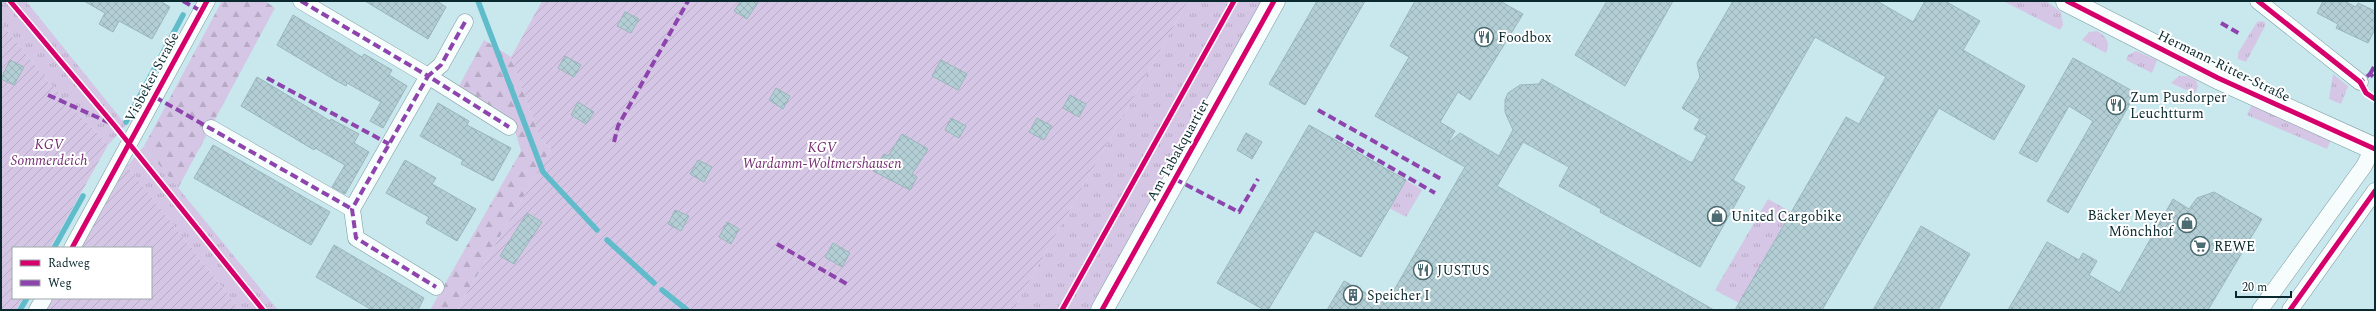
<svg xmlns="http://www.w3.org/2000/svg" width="2376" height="311" font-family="Spectral,serif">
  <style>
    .grass { fill: url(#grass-tufts) }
    .forest { fill: url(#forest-firs) }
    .garden { fill: url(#garden-furrows) }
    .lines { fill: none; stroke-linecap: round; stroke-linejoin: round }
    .stream { stroke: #60bcca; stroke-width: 5.5 }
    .building { fill: url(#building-cross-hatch); stroke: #9ab6bb }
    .street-casing { stroke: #7c999e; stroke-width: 17 }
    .secondary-casing { stroke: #7c999e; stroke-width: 23 }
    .street { stroke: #f7fcfc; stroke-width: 16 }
    .secondary { stroke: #f7fcfc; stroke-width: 22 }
    .quiet { stroke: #8e44ad; stroke-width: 4; stroke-dasharray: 8 4; stroke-linecap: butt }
    .cycleway-casing { stroke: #fff; stroke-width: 8 }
    .cycleway { stroke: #d6006c; stroke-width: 5 }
    .labels { text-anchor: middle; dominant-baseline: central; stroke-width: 4; stroke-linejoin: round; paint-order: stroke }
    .poi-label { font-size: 14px; fill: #09292e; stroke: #fff; text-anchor: start }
    .street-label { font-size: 14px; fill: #09292e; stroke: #fff }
    .park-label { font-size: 14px; font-style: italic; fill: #752d72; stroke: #fff }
  </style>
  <defs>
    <pattern id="grass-tufts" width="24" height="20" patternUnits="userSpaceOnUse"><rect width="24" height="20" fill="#d6c6e5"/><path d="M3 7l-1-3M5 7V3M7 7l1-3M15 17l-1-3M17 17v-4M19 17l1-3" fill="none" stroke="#b6aac5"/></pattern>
    <pattern id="forest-firs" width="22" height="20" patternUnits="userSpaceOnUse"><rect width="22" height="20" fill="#d6c6e5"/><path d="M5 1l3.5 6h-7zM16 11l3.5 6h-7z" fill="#b6aac5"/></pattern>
    <pattern id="garden-furrows" width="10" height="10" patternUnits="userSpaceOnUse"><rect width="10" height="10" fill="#d6c6e5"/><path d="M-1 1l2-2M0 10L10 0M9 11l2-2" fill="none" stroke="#b6aac5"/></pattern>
    <pattern id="building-cross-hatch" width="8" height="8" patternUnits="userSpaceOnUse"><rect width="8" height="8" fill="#b3cfd5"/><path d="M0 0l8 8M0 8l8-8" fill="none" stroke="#99b2b7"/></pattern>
  </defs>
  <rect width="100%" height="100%" fill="#c8e8ee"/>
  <g class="grass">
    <path d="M1 1H26L126 125 108 145 51 85 1 23Z"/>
    <path d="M1188 1H1262L1089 310H1013Z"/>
    <path d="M2003 1H2046L2061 12 2063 25 2060 30Z"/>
    <path d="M2261 21 2265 22V26L2246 62 2238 59V53L2257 22Z"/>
    <path d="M2097 31C2106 36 2111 43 2106 53L2082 40 2089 32Z"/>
    <path d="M2136 51 2157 60 2152 73 2126 60 2128 55Z"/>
    <path d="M2333 74 2348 86 2341 104 2329 99Z"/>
    <path d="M2179 76H2187L2196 80 2198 86 2195 94 2171 83Z"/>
    <path d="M2252 104 2331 139 2327 149 2247 115Z"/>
    <path d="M144 146 278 310H240L127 166Z"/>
    <path d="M1406 180 1422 190 1406 217 1389 208Z"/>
    <path d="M1768 199 1791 212 1739 303 1715 290Z"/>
  </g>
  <g class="forest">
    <path d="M222 1H265L275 8 178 188 144 146Z"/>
    <path d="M484 40 511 57 540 138 551 149 457 310H430L521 151 511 118 459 86Z"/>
  </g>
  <g class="garden">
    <path d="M542 1H1188L1013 310H457L551 149 540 138 511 57Z"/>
    <path d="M1 23 51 85 108 145 50 248H13V298H23L16 310H1Z"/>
    <path d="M127 166 240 310H46L53 298H151V248H81Z"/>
  </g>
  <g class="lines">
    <g class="stream">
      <path d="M478 1 543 172 597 230"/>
      <path d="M126 122 183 15"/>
      <path d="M607 240 654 283"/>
      <path d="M54 248 83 196"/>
      <path d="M662 290 687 310"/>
      <path d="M20 310 27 298"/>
    </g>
  </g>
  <g class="building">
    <path d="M84 1H160L170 7 152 39 119 21 113 32 99 24 105 13Z"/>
    <path d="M365 1H437L446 7 428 39Z"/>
    <path d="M741 1H759L747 19 734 11Z"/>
    <path d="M1317 1H1365L1305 105 1269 84Z"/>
    <path d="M1415 1H1500L1523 14 1470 100 1458 92 1440 122 1455 131 1447 144 1460 133 1499 156 1513 130 1505 112V100L1508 93 1520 85 1539 84 1542 79 1692 163 1707 136 1694 129 1700 119 1682 108 1700 77 1697 63 1733 1H1877L1913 22 1925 1H1945L1980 21 1963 50 2025 86 1994 140 1939 108 1822 310H1735L1846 117 1859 124 1886 77 1815 37 1733 180 1745 187 1700 267 1600 212 1601 209 1559 186 1569 167 1523 142 1497 186 1714 310H1327L1344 281 1386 304 1465 167 1375 116 1409 57 1390 46Z"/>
    <path d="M1607 1H1673L1625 86 1575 55Z"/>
    <path d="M2323 1H2344L2356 7 2358 3 2375 11V29L2368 43 2336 28 2338 24 2317 13Z"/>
    <path d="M625 12 639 19 631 33 617 26Z"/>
    <path d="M293 15 362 57 364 54 392 70 389 75 407 86 383 128 370 121 381 102 347 83 346 86 335 80 277 45Z"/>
    <path d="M565 56 581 65 574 77 558 68Z"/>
    <path d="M2073 58 2136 93 2068 213 2047 201 2093 121 2069 106 2037 162 2019 153Z"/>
    <path d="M10 60 24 67 14 85 1 79Z"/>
    <path d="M941 60 967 74 958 90 932 76Z"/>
    <path d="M257 77 319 114 330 121 331 119 359 134 354 143 369 152 345 194 332 187 345 165 315 148 314 150 241 106Z"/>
    <path d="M776 88 790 96 783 109 769 100Z"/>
    <path d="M1070 95 1086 104 1079 117 1063 108Z"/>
    <path d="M578 102 594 112 586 124 571 115Z"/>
    <path d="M438 103 469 121 467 125 511 148 493 181 461 164 463 160 420 136Z"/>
    <path d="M951 118 966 126 959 138 945 130Z"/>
    <path d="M1037 118 1052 126 1044 140 1029 132Z"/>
    <path d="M1309 125 1406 180 1361 257 1315 231 1268 310H1264L1217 283Z"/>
    <path d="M1246 133 1262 142 1252 159 1237 150Z"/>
    <path d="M902 134 928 149 912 174 917 177 910 190 873 171 884 154 888 156Z"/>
    <path d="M213 145 330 212 311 245 194 178Z"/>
    <path d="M405 160 436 178 432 184 476 209 457 241 426 223 429 217 386 193Z"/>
    <path d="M698 160 712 167 704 182 690 174Z"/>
    <path d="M2214 192 2262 219 2208 310H2008L2047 242 2079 260 2083 253 2097 261 2089 275 2120 293 2173 199 2189 209 2197 198Z"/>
    <path d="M675 210 689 216 681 231 668 224Z"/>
    <path d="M527 213 542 222 514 264 500 256Z"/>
    <path d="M727 222 739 229 731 244 719 237Z"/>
    <path d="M1921 226 1970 254 1938 310H1873Z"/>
    <path d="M833 243 850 253 842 267 825 257Z"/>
    <path d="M334 245 424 298 418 310H372L316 277Z"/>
  </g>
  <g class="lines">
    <g class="street-casing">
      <g id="street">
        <path d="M301 1 428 76 352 209 356 238 436 287"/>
        <path d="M2258 1 2360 82"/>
        <path d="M465 22 441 65 428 76 509 127"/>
        <path d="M211 128 352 209"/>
        <path d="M72 248 207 1"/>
        <path d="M37 310 44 298"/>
        <path d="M2260 310 2364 166 2373 148"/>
        <path d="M2290 310 2375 191"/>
      </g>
    </g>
    <g class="secondary-casing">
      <g id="secondary">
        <path d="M2067 1 2218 78 2375 149"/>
        <path d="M1102 310 1274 1"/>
      </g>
    </g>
    <use href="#street" class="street"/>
    <use href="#secondary" class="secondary"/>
    <g class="quiet">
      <path d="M183 1 201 11"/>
      <path d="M301 1 428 76 352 209 356 238 436 287"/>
      <path d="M465 22 441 65 428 76 509 127"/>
      <path d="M2221 23 2240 34"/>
      <path d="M2370 74 2375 65"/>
      <path d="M267 78 389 144"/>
      <path d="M2361 85 2360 82 2370 74 2375 78"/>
      <path d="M48 95 110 123"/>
      <path d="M155 97 352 209"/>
      <path d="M1318 110 1443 180"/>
      <path d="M1336 136 1435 193"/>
      <path d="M614 142 618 126 688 1"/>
      <path d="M1175 179 1239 212 1258 179"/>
      <path d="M777 244 847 284"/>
    </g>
    <g class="cycleway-casing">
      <g id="cycleway">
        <path d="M10 1 115 126 263 310"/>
        <path d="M2067 1 2218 78 2375 149"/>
        <path d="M2258 1 2360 82 2366 93 2375 99"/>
        <path d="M72 248 207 1"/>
        <path d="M1062 310 1234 1"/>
        <path d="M1102 310 1274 1"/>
        <path d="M2290 310 2375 191"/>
      </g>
    </g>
    <use href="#cycleway" class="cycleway"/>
  </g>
  <defs>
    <g id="restaurant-ring" transform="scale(1)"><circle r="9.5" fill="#fff" stroke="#4c6c71" stroke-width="1.5"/><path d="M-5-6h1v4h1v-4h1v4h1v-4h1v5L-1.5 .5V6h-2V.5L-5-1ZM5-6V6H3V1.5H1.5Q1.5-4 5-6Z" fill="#4c6c71"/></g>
    <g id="shop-ring" transform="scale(1)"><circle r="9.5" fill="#fff" stroke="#4c6c71" stroke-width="1.5"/><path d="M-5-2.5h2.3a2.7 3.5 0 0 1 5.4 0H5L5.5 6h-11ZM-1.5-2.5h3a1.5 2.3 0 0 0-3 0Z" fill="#4c6c71"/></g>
    <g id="supermarket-ring" transform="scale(1)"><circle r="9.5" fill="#fff" stroke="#4c6c71" stroke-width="1.5"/><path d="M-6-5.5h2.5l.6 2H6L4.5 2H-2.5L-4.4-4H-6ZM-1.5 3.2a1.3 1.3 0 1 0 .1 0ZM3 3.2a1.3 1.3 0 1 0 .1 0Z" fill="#4c6c71"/></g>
    <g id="building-ring" transform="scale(1)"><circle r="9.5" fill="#fff" stroke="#4c6c71" stroke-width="1.5"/><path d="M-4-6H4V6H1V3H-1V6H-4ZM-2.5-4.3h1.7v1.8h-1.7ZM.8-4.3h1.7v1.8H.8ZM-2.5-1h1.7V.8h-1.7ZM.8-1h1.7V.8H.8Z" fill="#4c6c71"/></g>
  </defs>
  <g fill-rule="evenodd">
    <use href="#restaurant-ring" x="1484" y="37"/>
    <use href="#restaurant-ring" x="2116" y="105"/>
    <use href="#shop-ring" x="1717" y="216"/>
    <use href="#shop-ring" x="2187" y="223"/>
    <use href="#supermarket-ring" x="2200" y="246"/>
    <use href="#restaurant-ring" x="1423" y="270"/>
    <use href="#building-ring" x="1353" y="295"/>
  </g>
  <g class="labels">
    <g class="poi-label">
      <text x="1498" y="37">Foodbox</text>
      <text x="2130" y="97">Zum Pusdorper<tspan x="2130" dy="16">Leuchtturm</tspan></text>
      <text x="2173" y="215" text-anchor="end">Bäcker Meyer<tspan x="2173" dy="16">Mönchhof</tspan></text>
      <text x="1731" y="216">United Cargobike</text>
      <text x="2214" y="246">REWE</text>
      <text x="1437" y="270">JUSTUS</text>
      <text x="1367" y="295">Speicher I</text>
    </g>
    <g class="street-label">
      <text transform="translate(2224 66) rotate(26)">Hermann-Ritter-Straße</text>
      <text transform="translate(152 77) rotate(-62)">Visbeker Straße</text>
      <text transform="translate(1178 150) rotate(-61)">Am Tabakquartier</text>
    </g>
    <g class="park-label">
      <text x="49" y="144">KGV<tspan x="49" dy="16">Sommerdeich</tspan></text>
      <text x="822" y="147">KGV<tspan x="822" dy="16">Wardamm-Woltmershausen</tspan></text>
    </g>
  </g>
  <rect width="2376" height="311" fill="none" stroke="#09292e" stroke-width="4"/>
  <rect x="12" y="247" width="140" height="52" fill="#ffffff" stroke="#9da9ab"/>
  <rect x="20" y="260" width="20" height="6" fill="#d6006c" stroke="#9da9ab"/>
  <text x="48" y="267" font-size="12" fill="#09292e">Radweg</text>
  <rect x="20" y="280" width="20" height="6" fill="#8e44ad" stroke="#9da9ab"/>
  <text x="48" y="287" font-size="12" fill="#09292e">Weg</text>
  <path d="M2236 291v6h55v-6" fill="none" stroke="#09292e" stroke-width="2"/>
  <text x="2242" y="291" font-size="12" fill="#09292e" stroke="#ffffff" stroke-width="3" paint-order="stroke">20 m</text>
</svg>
